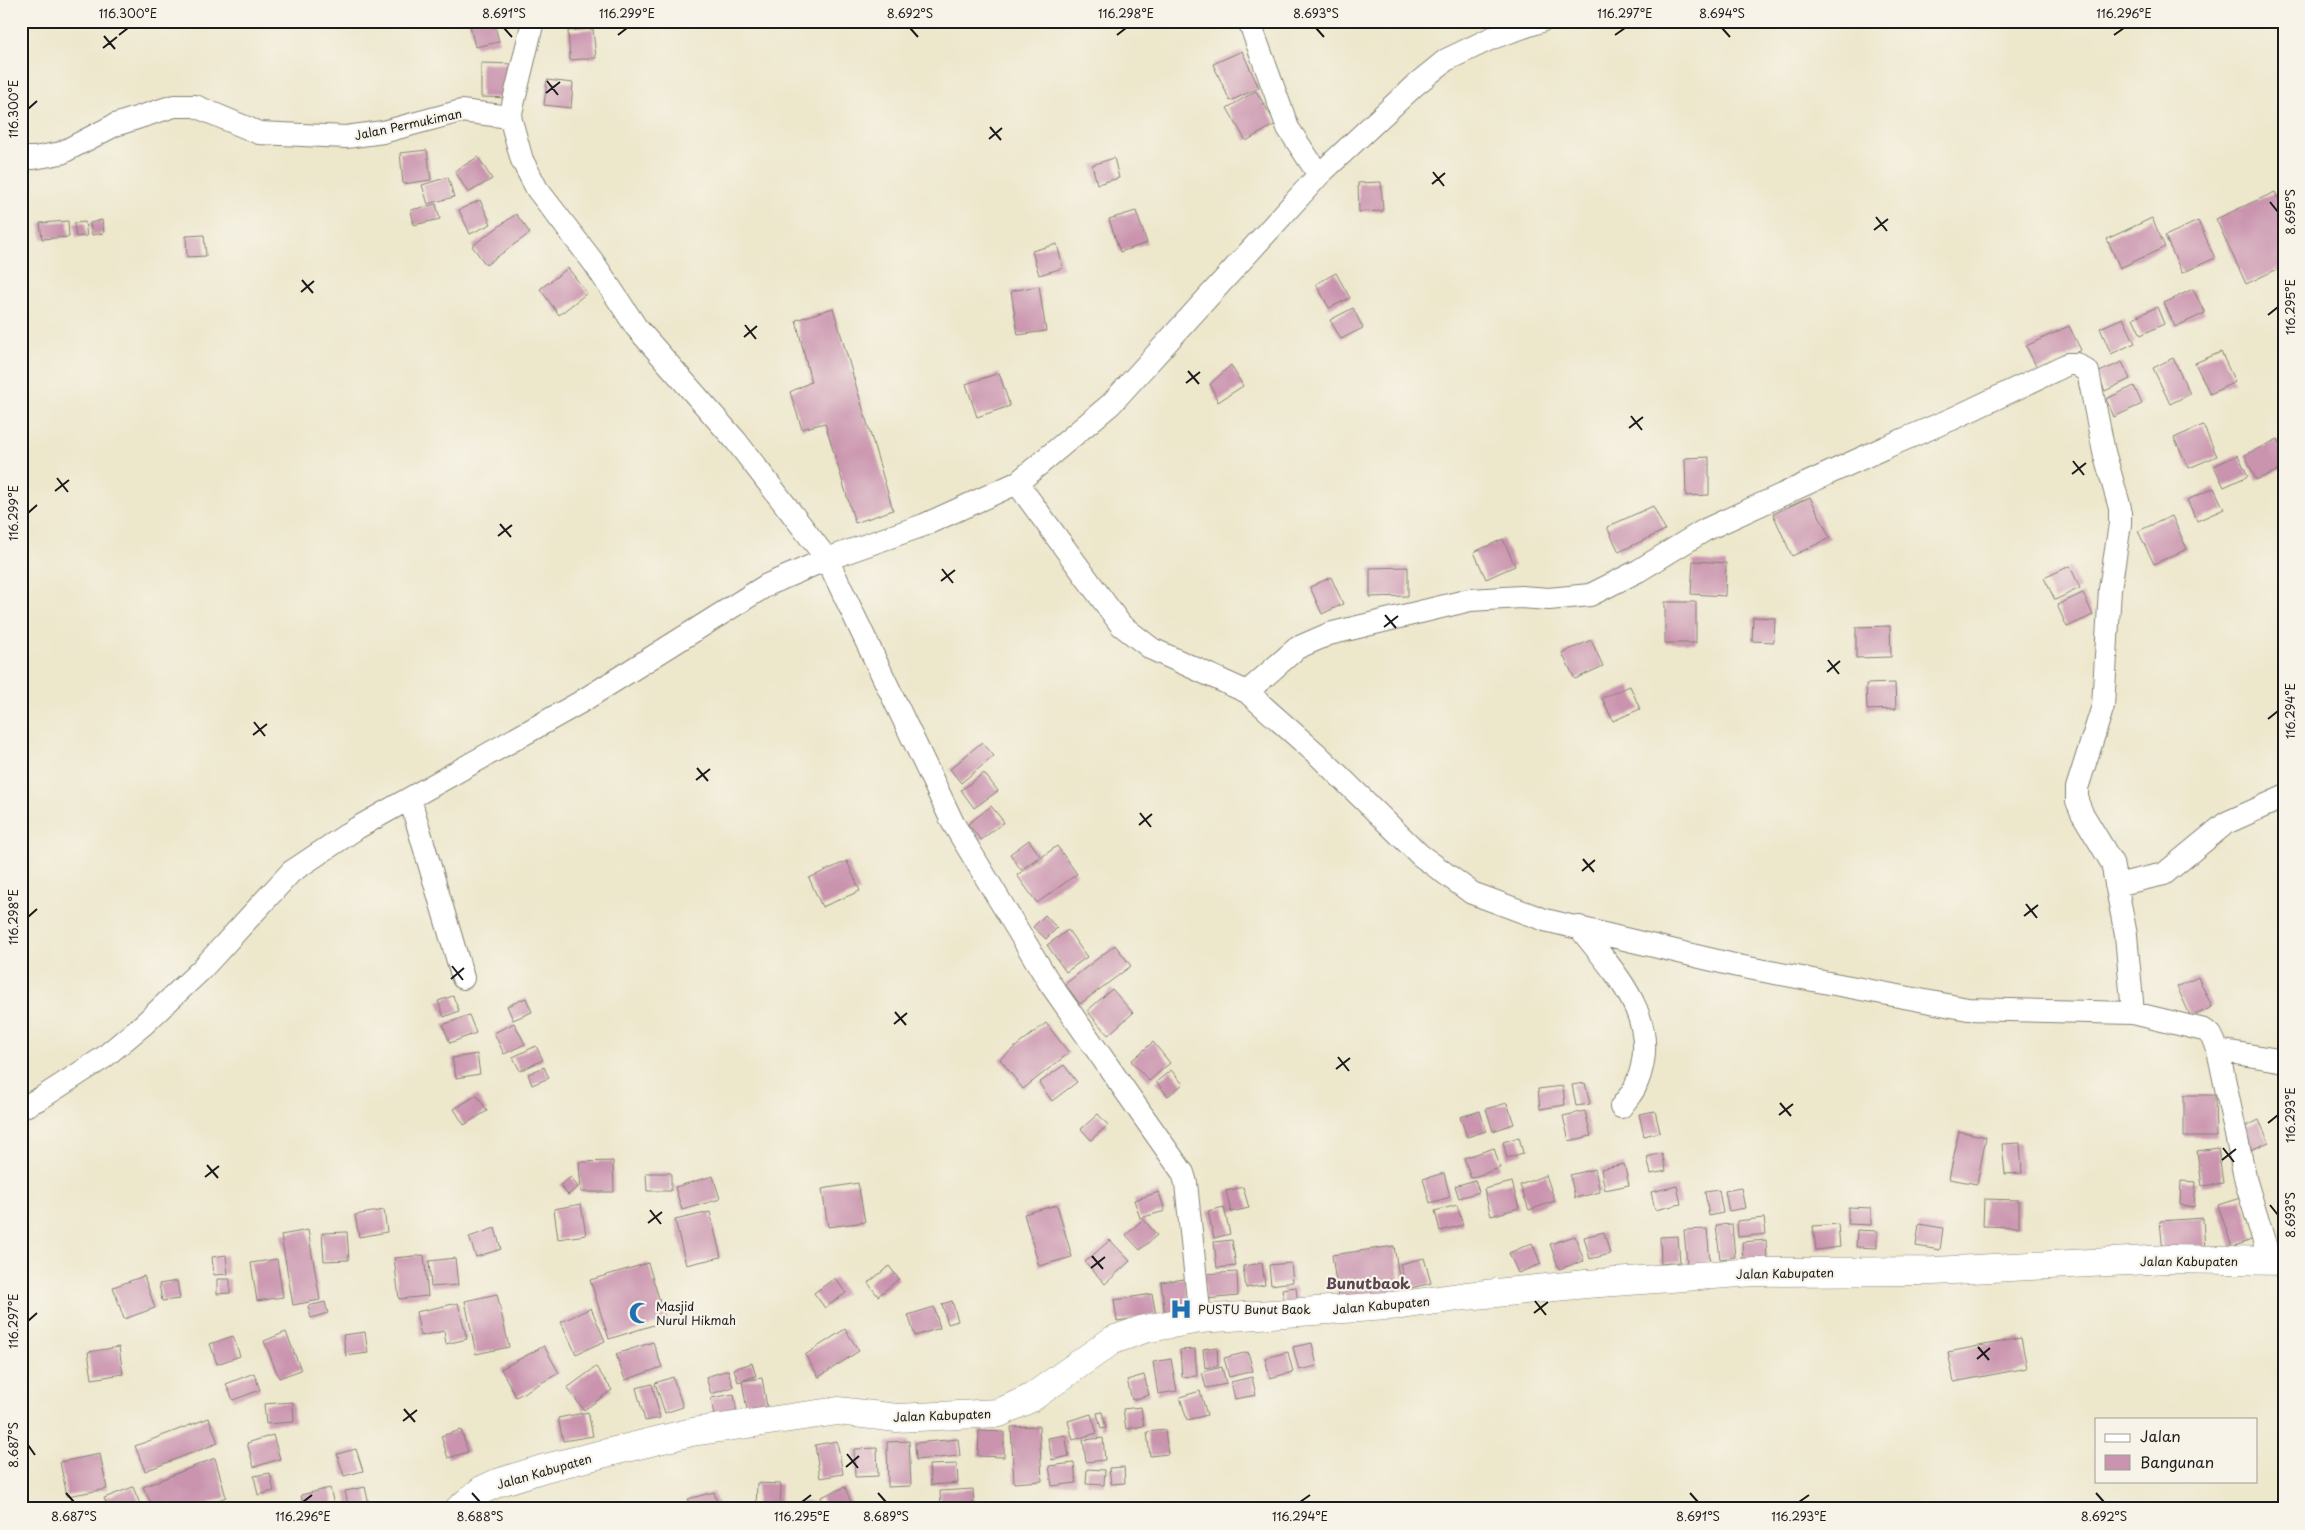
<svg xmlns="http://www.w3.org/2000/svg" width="2305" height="1530" font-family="'Playpen Sans',sans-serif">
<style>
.building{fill:#ca94af}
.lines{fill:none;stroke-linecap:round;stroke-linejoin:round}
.street-casing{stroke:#848274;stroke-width:24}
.secondary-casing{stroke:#848274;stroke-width:29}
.street{stroke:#fff;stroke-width:22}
.secondary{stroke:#fff;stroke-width:28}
.ticks{fill:none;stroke:#1c1c1c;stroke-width:2}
.labels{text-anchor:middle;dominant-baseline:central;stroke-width:4.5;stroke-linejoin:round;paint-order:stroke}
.street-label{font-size:12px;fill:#1c1c1c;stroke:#f7f3e8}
.poi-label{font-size:12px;fill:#1c1c1c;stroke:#f7f3e8;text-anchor:start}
.quarter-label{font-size:15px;font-weight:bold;fill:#59464f;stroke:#f7f3e8}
.neatline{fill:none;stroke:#1c1c1c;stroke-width:2}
.ticks-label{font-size:12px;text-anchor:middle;fill:#1c1c1c}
</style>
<rect width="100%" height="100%" fill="#f7f3e8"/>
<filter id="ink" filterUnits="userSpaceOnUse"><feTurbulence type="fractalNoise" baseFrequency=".02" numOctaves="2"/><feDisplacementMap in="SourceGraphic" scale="10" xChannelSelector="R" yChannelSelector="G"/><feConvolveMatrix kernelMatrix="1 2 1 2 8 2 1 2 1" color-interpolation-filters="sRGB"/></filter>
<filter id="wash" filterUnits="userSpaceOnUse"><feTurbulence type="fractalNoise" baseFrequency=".0096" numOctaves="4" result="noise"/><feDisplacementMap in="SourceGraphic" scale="20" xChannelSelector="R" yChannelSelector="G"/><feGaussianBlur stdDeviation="1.12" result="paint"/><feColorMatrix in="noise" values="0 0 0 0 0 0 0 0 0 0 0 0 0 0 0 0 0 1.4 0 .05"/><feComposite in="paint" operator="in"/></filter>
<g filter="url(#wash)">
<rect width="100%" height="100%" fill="#ede7cc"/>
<g id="blocks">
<path class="building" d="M475,21H494L499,42L475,47L469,22Z
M1205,21H1222L1211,29Z
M593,29L596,58L570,60L568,31Z
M1242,51L1259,88L1230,101L1213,64Z
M481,63L513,64V98L481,97Z
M547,80L573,83L571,108L544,105Z
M1256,91L1276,124L1246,141L1227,108Z
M427,150L431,180L403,184L400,153Z
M478,157L492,179L468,193L455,171Z
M1114,158L1119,178L1097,184L1092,165Z
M448,177L454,197L428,204L422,185Z
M1381,182L1383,211L1359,212L1358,183Z
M2275,192L2284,211V266L2246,284L2216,219Z
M480,200L491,224L470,234L459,210Z
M436,204L440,219L414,225L411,210Z
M1136,211L1147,243L1120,252L1109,219Z
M516,214L530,233L486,265L472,246Z
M2152,218L2165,247L2120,268L2107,239Z
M102,220L104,233L92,235L90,223Z
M68,221L69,237L42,239L40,223Z
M2198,221L2215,258L2182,273L2165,236Z
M85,222L87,236L76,237L74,223Z
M204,235L206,256L187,257L186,236Z
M1057,244L1063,268L1039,275L1032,251Z
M568,268L587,293L559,315L540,289Z
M1336,273L1350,298L1329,308L1316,284Z
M1039,286L1046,331L1018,335L1011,291Z
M2193,289L2205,313L2175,327L2164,303Z
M2157,307L2164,324L2141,335L2133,318Z
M833,308L893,510L855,523L825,423L802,429L790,392L811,382L796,320Z
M1353,308L1363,328L1341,339L1330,320Z
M2123,318L2135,343L2111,354L2100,328Z
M2069,326L2081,350L2038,370L2026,346Z
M2221,352L2235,382L2210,394L2195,363Z
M2173,358L2190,394L2170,404L2153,368Z
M2122,362L2130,379L2105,391L2097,373Z
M1231,365L1243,386L1218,402L1210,384Z
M999,373L1010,406L977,417L966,384Z
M2134,386L2142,404L2114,417L2106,399Z
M2203,425L2217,456L2189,468L2174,438Z
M2278,439L2284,453V468L2256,480L2245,455Z
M2238,455L2248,476L2224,487L2214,466Z
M1709,457V495L1686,496L1685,458Z
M2214,488L2224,509L2197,521L2187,500Z
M1810,497L1830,538L1792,556L1773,514Z
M1653,506L1665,530L1619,552L1607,527Z
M2172,516L2187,549L2154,564L2138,531Z
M1503,539L1515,566L1486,579L1474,552Z
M1693,561L1726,563L1725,596L1691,594Z
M2070,566L2080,588L2055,600L2044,578Z
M1408,567V596L1370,597V568Z
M1331,577L1343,604L1322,614L1310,587Z
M2083,593L2093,615L2067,627L2057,605Z
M1665,602H1696V643H1665Z
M1753,617L1775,618L1774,642L1752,641Z
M1890,626L1891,657L1856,658V627Z
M1591,640L1603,666L1575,679L1562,653Z
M1895,683L1896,709L1867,710L1866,684Z
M1630,686L1640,709L1613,721L1602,698Z
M982,742L994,756L961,783L950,769Z
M984,773L998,791L974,808L961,790Z
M991,806L1004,822L981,840L968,824Z
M1029,840L1040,856L1021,870L1010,854Z
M1057,846L1077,874L1037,903L1017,875Z
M847,861L860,891L822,907L809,878Z
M1045,915L1057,928L1046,939L1033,927Z
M1068,930L1087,957L1066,972L1047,945Z
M1115,945L1131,966L1080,1004L1065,984Z
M2198,977L2212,1007L2191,1017L2177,987Z
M1112,989L1133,1013L1108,1035L1087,1011Z
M453,996L459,1011L444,1017L438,1001Z
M526,998L532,1012L513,1020L507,1006Z
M469,1015L476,1033L450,1043L443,1025Z
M514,1023L525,1044L504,1054L494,1033Z
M1046,1023L1069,1053L1023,1089L1000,1059Z
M1153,1042L1170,1063L1149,1081L1131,1061Z
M536,1046L543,1060L520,1071L513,1057Z
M477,1054L480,1074L456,1078L452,1058Z
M1064,1065L1077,1082L1052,1101L1039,1083Z
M544,1067L549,1078L532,1085L528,1074Z
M1171,1070L1183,1084L1168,1096L1156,1082Z
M1585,1083L1590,1104L1576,1106L1572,1085Z
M1563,1086L1565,1105L1540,1109L1538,1089Z
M477,1095L487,1111L464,1125L454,1109Z
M2184,1095H2215L2216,1137H2184Z
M1507,1103L1514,1124L1493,1131L1486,1109Z
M1480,1111L1486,1131L1467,1137L1460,1117Z
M1585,1111L1591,1136L1569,1141L1563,1116Z
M1655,1111L1660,1132L1644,1136L1639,1114Z
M1098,1114L1108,1125L1091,1140L1081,1129Z
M2259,1120L2269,1142L2251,1150L2241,1129Z
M1959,1131L1986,1137L1977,1184L1949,1179Z
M1519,1137L1523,1153L1507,1158L1503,1142Z
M2020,1143L2022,1173L2005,1174L2002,1144Z
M1494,1148L1500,1168L1471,1178L1464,1158Z
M2218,1148L2223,1183L2202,1186L2197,1151Z
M1662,1153L1666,1171L1651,1174L1647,1157Z
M613,1161L614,1192H581L579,1162Z
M1624,1164L1629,1185L1605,1190L1601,1169Z
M1595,1169L1600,1192L1575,1198L1570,1175Z
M646,1173H671V1191H647Z
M1444,1173L1450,1197L1430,1203L1423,1179Z
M1546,1175L1555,1201L1529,1210L1520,1185Z
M713,1176L720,1199L682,1210L675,1187Z
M571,1177L578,1187L568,1195L560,1185Z
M1475,1180L1479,1192L1459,1198L1455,1186Z
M2181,1181L2196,1182L2194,1207L2180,1205Z
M1512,1182L1519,1208L1491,1216L1484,1189Z
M858,1183L865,1222L828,1227L822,1189Z
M1677,1186L1681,1204L1655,1210L1651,1192Z
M1243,1187L1249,1208L1231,1212L1226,1191Z
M1741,1188L1745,1208L1729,1211L1725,1191Z
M1719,1190L1723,1213L1709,1216L1705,1192Z
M1159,1192L1165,1211L1140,1218L1134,1200Z
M2240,1198L2254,1239L2232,1247L2218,1205Z
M1984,1199L2019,1200V1227L1983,1226Z
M581,1204L586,1235L558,1239L554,1209Z
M1057,1205L1072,1257L1039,1266L1024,1214Z
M1457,1205L1463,1225L1440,1231L1435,1211Z
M1224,1207L1230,1234L1214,1238L1208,1211Z
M1848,1207L1871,1208V1225L1848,1224Z
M384,1210L387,1232L359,1237L355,1215Z
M710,1212L721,1257L686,1265L675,1220Z
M1764,1218L1766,1234L1738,1237L1737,1221Z
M2203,1218L2205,1250L2163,1253L2160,1221Z
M1143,1219L1157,1235L1140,1250L1126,1235Z
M1732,1224L1735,1257L1720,1259L1716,1225Z
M1838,1224L1840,1247L1816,1250L1813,1226Z
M1919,1224L1943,1228L1940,1250L1916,1246Z
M495,1228L501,1249L476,1257L469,1237Z
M1707,1229L1710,1262L1687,1264L1684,1230Z
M308,1230L320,1300L293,1305L281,1235Z
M1857,1230L1877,1231V1248L1856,1247Z
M347,1232L349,1260L324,1261L322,1233Z
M1604,1232L1610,1254L1590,1259L1584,1237Z
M1575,1236L1584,1261L1559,1269L1550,1244Z
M1678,1236L1680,1262L1661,1264L1660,1237Z
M1110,1240L1130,1261L1105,1284L1085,1262Z
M1232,1240L1236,1266L1217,1268L1214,1242Z
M1766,1240L1767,1260L1743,1261L1742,1242Z
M1532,1243L1541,1264L1518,1273L1509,1253Z
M1394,1246L1402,1294L1339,1304L1332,1255Z
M226,1255L228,1274L214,1275L212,1257Z
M424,1255L428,1296L399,1299L394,1258Z
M455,1258L458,1285L431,1287L429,1261Z
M1424,1258L1431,1283L1407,1289L1400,1264Z
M277,1259L283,1297L257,1301L251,1263Z
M648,1263L666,1321L609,1339L590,1280Z
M1262,1263L1265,1285L1246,1288L1243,1266Z
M1291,1263L1293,1282L1271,1285L1269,1265Z
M889,1266L899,1279L878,1296L868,1283Z
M1237,1272L1238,1296L1206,1299L1204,1274Z
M144,1276L155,1308L124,1319L113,1287Z
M835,1278L846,1293L825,1308L814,1293Z
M217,1279H230V1293L217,1294Z
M1185,1279L1190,1312L1165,1316L1161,1282Z
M177,1281L180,1299L162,1301L159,1284Z
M1296,1287L1298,1306L1285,1308L1282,1289Z
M497,1294L509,1347L476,1354L465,1301Z
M1152,1294L1156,1315L1117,1321L1114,1300Z
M952,1301L958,1321L948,1324L942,1304Z
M325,1302L328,1313L311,1318L308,1306Z
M458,1303L467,1339L446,1344L444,1331L421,1336L416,1312Z
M934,1307L940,1328L915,1336L908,1315Z
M591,1308L605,1341L576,1354L561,1322Z
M845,1329L859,1351L819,1377L805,1355Z
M286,1332L301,1370L279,1378L264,1341Z
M365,1332L368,1353L346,1356L343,1335Z
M233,1336L240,1356L217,1364L210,1344Z
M2021,1338L2027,1368L1954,1382L1948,1352Z
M653,1342L662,1367L625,1380L616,1354Z
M1312,1343L1317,1366L1299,1370L1293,1347Z
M544,1346L559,1373L516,1397L501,1369Z
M119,1347L123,1374L92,1379L88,1352Z
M1217,1347L1218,1366L1205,1368L1203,1349Z
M1195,1349L1197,1376L1182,1377L1180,1350Z
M1248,1352L1253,1371L1229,1377L1224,1358Z
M1288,1352L1293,1372L1270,1378L1265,1358Z
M1171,1359L1177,1391L1158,1394L1153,1362Z
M752,1363L756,1376L738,1382L734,1369Z
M596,1367L612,1390L584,1410L567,1388Z
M1222,1367L1226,1384L1206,1388L1202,1372Z
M728,1370L733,1387L711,1394L706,1377Z
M254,1373L260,1390L233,1400L226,1384Z
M1144,1375L1149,1395L1132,1400L1127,1380Z
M673,1377L683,1407L665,1413L655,1383Z
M1252,1377L1256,1395L1235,1399L1231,1382Z
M762,1378L767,1407L747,1410L742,1381Z
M652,1384L660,1418L645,1421L636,1388Z
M1200,1391L1207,1415L1187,1420L1180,1397Z
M734,1394L737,1413L714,1416L711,1398Z
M293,1402L294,1422L266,1424L264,1404Z
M1141,1407L1144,1426L1126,1429L1123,1409Z
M588,1412L593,1436L563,1441L558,1418Z
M1102,1412L1106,1428L1101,1429L1097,1413Z
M1091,1414L1097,1433L1073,1440L1068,1421Z
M209,1418L218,1443L145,1471L135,1446Z
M1039,1426L1042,1481L1014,1483L1011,1427Z
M461,1430L468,1452L448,1458L441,1436Z
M1165,1430L1168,1454L1150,1456L1147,1432Z
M979,1431L1004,1432V1457L978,1456Z
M273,1435L280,1459L254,1467L247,1443Z
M1065,1435L1069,1456L1052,1460L1048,1438Z
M1103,1438L1105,1460L1086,1462L1083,1440Z
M958,1439L960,1456L916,1460L915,1443Z
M837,1441L843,1474L820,1478L815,1445Z
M909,1441L911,1486L888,1487L887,1442Z
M877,1448L878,1476L855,1477L854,1449Z
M356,1449L363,1471L344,1476L337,1454Z
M100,1454L107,1489L67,1496L60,1462Z
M215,1458L226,1497L194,1509H154L143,1487Z
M1074,1463L1076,1483L1052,1486L1049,1466Z
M957,1464L958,1483L931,1485L929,1465Z
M1124,1467L1125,1483L1111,1484L1109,1468Z
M1087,1469L1105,1470L1104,1485L1086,1484Z
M270,1473L274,1491L258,1495L254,1476Z
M757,1483L781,1484L780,1509H756Z
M133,1487L142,1509H109L104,1498Z
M365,1487L370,1509H349L345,1491Z
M845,1487L852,1505L843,1509H826L821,1497Z
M330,1488L335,1509H304L301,1495Z
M973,1489L974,1509H941L940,1491Z
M714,1492L719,1509H690L688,1499Z
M802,1501L822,1504L821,1509H801Z"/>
</g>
</g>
<g filter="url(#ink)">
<use href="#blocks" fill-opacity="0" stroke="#848274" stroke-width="1"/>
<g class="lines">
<g class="street-casing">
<path id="street" d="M533,21L510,117L522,160L537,189L594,263L636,327L736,441L827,559L953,823L1049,982L1183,1173L1186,1183L1200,1319
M1249,21L1288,128L1319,175
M21,158H34L61,153L115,125L174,106H195L259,133L346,137L383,132L461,111L510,117
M1017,483L1121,625L1152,649L1247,692L1318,755L1420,855L1472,893L1545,920L1738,966L1968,1009L2133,1013L2204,1030L2211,1035L2218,1050L2246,1182L2270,1261
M1247,692L1297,648L1329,634L1470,600L1521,597L1549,599L1590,595L1638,571L1705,530L1886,447L1952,419L2068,364H2076L2088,372L2104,452L2120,508V524L2110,589L2103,706L2077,788V801L2082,813L2112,863L2126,935L2133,1013
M410,799L463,978
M2116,885L2164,874L2226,823L2284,797
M1579,927C1615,974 1664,1020 1636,1085C1633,1093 1626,1100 1621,1107
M2218,1050L2284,1061
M21,1108L41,1098L103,1058L144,1024L201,970L291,872L357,828L579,703L767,585L827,559L924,525L1017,483L1111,404L1319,175L1414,86L1446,60L1492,38L1541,21"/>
</g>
<g class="secondary-casing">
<path id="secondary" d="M459,1509L482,1490L497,1483L545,1468L692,1432L838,1411L897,1418L999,1413L1031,1398L1113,1340L1144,1329L1200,1319L1402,1305L1466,1296L1586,1284L1755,1272L1934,1271L2169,1259L2284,1261"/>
</g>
<use href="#street" class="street"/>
<use href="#secondary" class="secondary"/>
</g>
</g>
<path class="ticks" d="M504,28L512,37M910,28L918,37M1316,28L1324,37M1722,28L1730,37M119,35L128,28M618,35L627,28M1117,35L1126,28M1615,35L1625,28M2114,35L2124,28M104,36L115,49M103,48L117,37M547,81L558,95M546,93L560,82M28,109L37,101M990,127L1001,140M989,139L1002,128M1433,172L1444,186M1432,184L1445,173M2270,202L2278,212M1876,217L1887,231M1874,230L1888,219M302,280L313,293M301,292L314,281M2268,315L2278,307M745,325L756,339M744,337L757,326M1188,371L1199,384M1186,383L1200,372M1631,416L1642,430M1629,428L1643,417M2073,461L2084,475M2072,474L2086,463M57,478L68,492M55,491L69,480M28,513L37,505M500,524L511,537M498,536L512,525M942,569L953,583M941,581L955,570M1385,615L1396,628M1384,627L1398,616M1828,660L1839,674M1827,672L1840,661M2268,719L2278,711M254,722L265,736M253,735L267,724M697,768L708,781M696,780L710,769M1140,813L1151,827M1139,825L1152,814M1583,859L1594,872M1582,871L1595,860M2026,904L2037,918M2024,916L2038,905M28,917L37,909M452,966L463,980M451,979L464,968M895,1012L906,1025M894,1024L907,1013M1338,1057L1349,1071M1336,1069L1350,1058M1780,1103L1791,1116M1779,1115L1793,1104M2268,1123L2278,1115M2223,1148L2234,1162M2222,1160L2236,1149M207,1165L218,1178M205,1177L219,1166M2270,1205L2278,1215M650,1210L661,1224M648,1223L662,1212M1092,1256L1103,1269M1091,1268L1105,1257M1535,1301L1546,1315M1534,1313L1548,1302M28,1321L37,1313M1978,1347L1989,1360M1977,1359L1990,1348M404,1409L415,1422M403,1421L417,1410M28,1445L35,1455M847,1454L858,1468M846,1467L859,1456M66,1493L74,1502M472,1493L480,1502M878,1493L886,1502M1690,1493L1698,1502M2096,1493L2104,1502M303,1502L312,1495M802,1502L811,1495M1300,1502L1310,1495M1799,1502L1809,1495"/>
<defs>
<g id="hospital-bare" transform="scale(1.725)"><path d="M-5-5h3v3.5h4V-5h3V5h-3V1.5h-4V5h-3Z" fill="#1f6fb2" stroke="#f7f3e8" stroke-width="2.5" paint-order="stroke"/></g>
<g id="mosque-bare" transform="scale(1.725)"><path d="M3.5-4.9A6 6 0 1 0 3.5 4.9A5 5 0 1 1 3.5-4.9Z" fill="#1f6fb2" stroke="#f7f3e8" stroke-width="2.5" paint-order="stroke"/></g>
</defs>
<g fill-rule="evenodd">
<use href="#hospital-bare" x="1181" y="1309"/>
<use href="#mosque-bare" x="640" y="1313"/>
</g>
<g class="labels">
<g class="street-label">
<text transform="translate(408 124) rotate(-12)">Jalan Permukiman</text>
<text x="2189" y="1261">Jalan Kabupaten</text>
<text transform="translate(1785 1273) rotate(-1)">Jalan Kabupaten</text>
<text transform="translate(1381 1305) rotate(-5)">Jalan Kabupaten</text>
<text transform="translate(942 1415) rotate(-2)">Jalan Kabupaten</text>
<text transform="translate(544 1471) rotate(-16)">Jalan Kabupaten</text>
</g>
<g class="poi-label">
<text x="656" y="1306">Masjid<tspan x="656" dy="14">Nurul Hikmah</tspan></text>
<text x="1198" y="1309">PUSTU Bunut Baok</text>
</g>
<g class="quarter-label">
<text x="1368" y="1282">Bunutbaok</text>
</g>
</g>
<rect width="2305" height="1530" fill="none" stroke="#f7f3e8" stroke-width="55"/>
<rect x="2095" y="1418" width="162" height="65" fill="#f7f3e8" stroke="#9f9d96"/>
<rect x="2105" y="1434" width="25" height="8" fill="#ffffff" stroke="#9f9d96"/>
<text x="2140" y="1442" font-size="15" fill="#1c1c1c">Jalan</text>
<rect x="2105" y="1455" width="25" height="15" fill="#ca94af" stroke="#9f9d96"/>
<text x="2140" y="1468" font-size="15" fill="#1c1c1c">Bangunan</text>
<rect x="28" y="28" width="2250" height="1474" class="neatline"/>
<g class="ticks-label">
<text x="128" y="18">116.300°E</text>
<text x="504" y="18">8.691°S</text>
<text x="627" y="18">116.299°E</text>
<text x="910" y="18">8.692°S</text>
<text x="1126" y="18">116.298°E</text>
<text x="1316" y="18">8.693°S</text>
<text x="1625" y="18">116.297°E</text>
<text x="1722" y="18">8.694°S</text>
<text x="2124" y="18">116.296°E</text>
<text transform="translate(14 109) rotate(-90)" y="4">116.300°E</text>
<text transform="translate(2291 212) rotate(-90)" y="4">8.695°S</text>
<text transform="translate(2291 307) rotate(-90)" y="4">116.295°E</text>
<text transform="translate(14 513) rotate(-90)" y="4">116.299°E</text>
<text transform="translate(2291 711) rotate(-90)" y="4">116.294°E</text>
<text transform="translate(14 917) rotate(-90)" y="4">116.298°E</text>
<text transform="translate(2291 1115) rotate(-90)" y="4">116.293°E</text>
<text transform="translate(2291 1215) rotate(-90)" y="4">8.693°S</text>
<text transform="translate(14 1321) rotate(-90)" y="4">116.297°E</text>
<text transform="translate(14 1445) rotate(-90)" y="4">8.687°S</text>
<text x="74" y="1521">8.687°S</text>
<text x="303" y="1521">116.296°E</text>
<text x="480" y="1521">8.688°S</text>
<text x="802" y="1521">116.295°E</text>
<text x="886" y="1521">8.689°S</text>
<text x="1300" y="1521">116.294°E</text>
<text x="1698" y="1521">8.691°S</text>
<text x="1799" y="1521">116.293°E</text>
<text x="2104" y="1521">8.692°S</text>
</g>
</svg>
